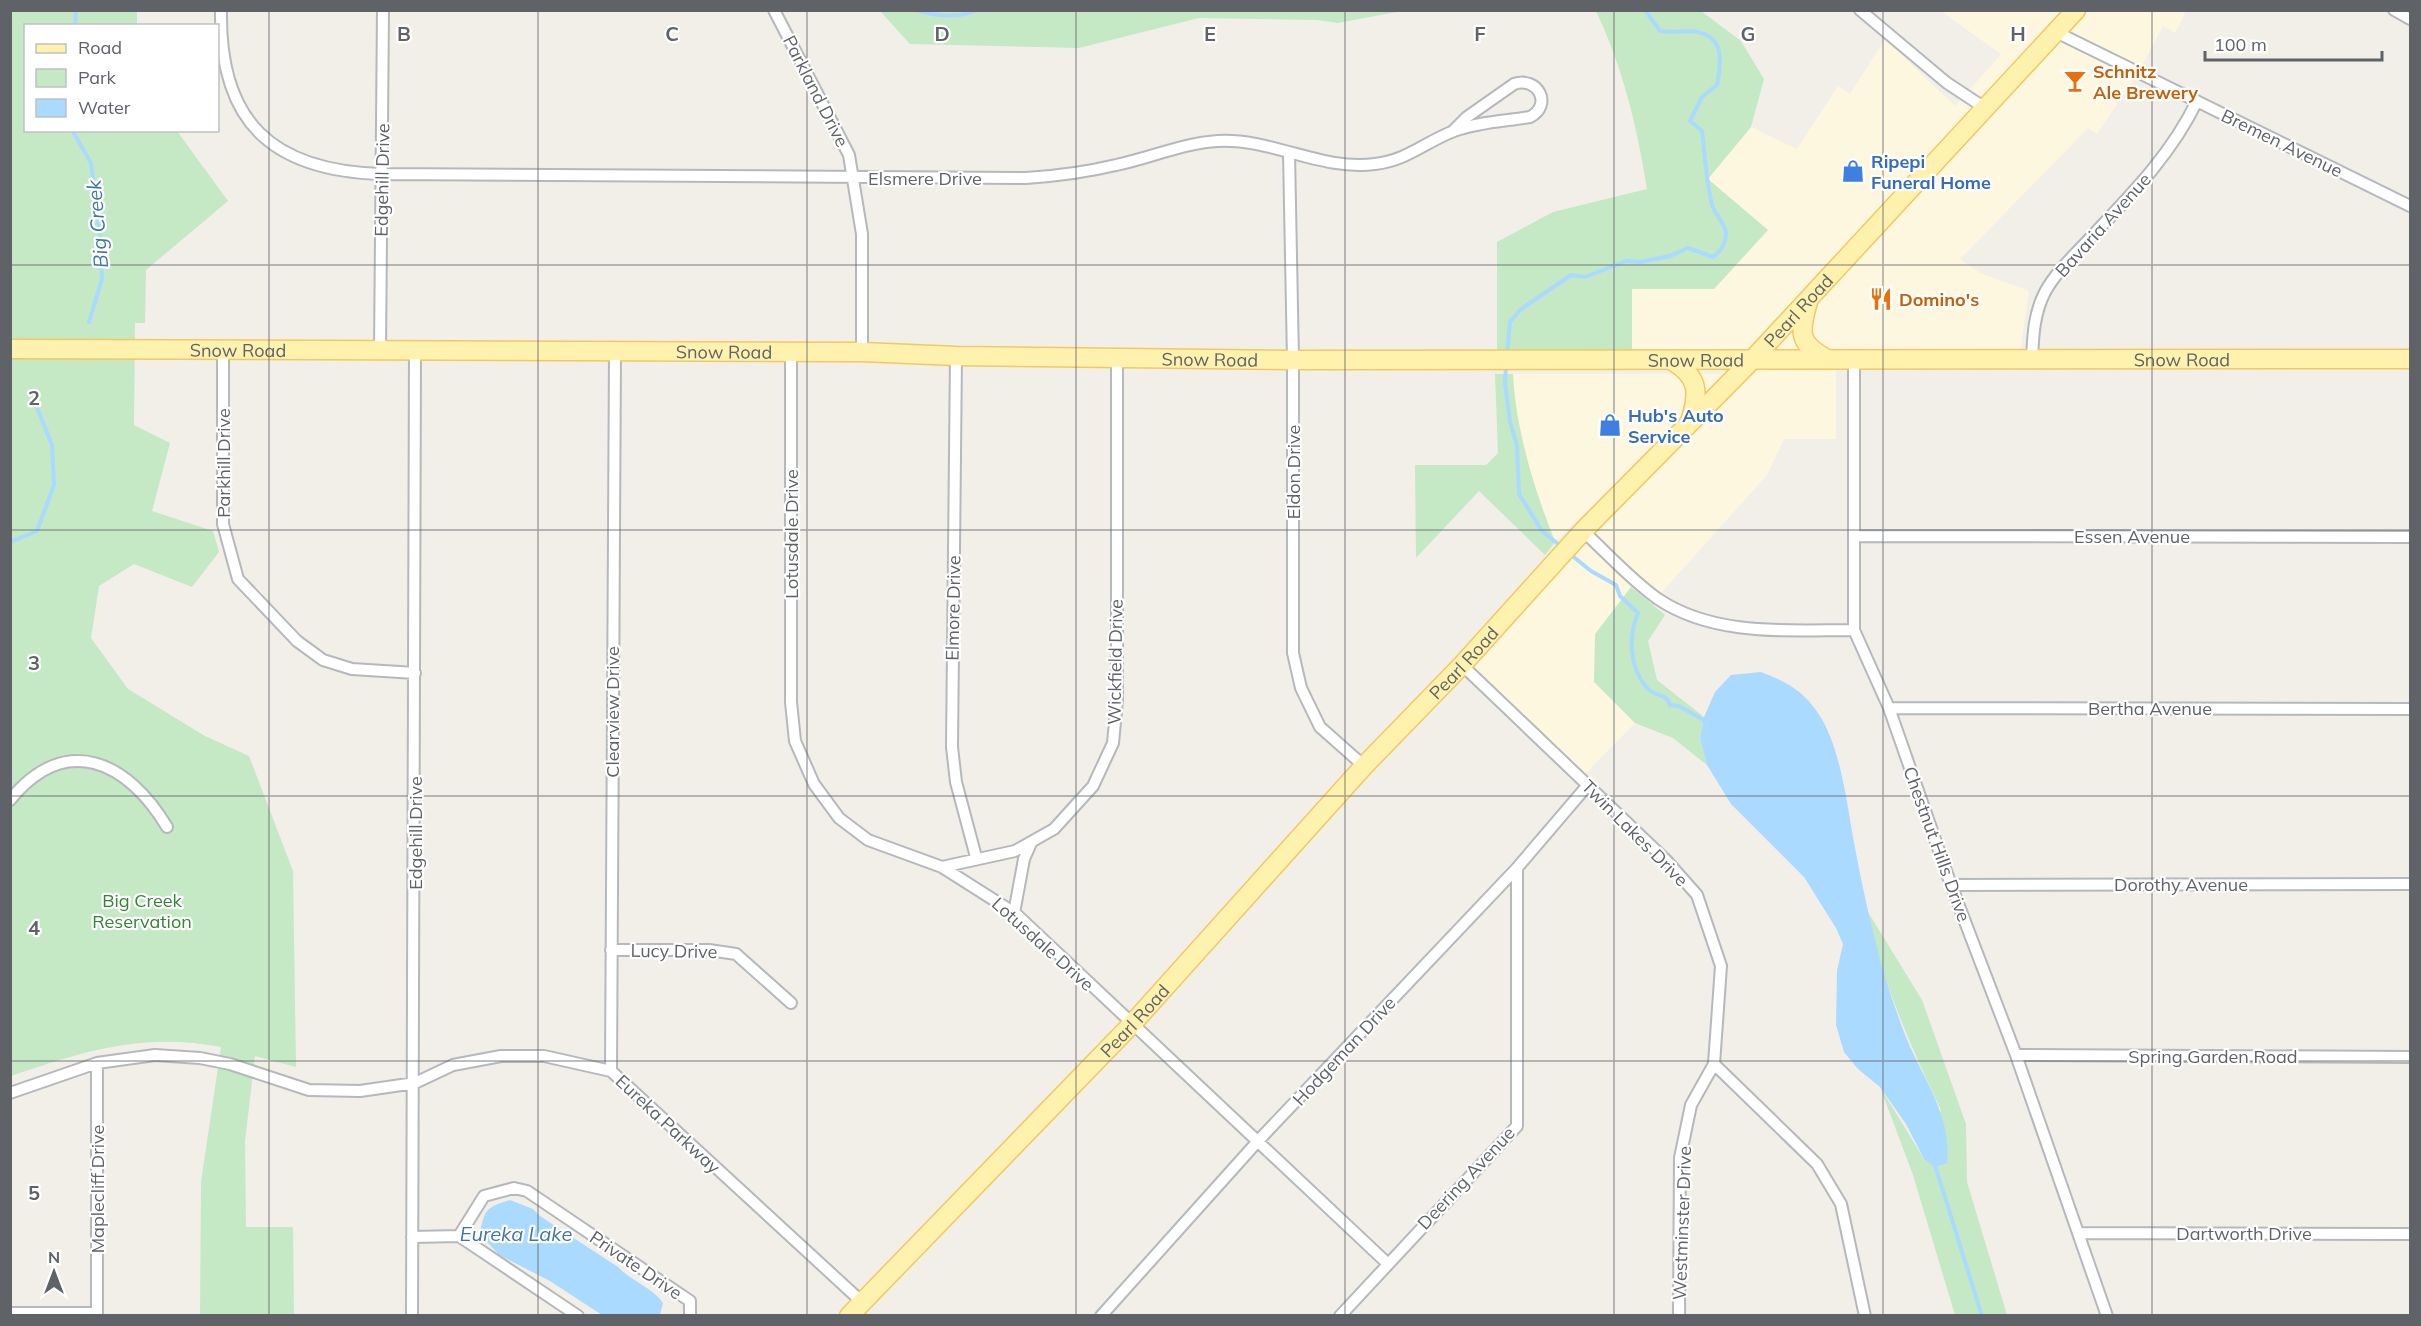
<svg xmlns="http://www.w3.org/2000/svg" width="2421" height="1326" font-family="Mulish,sans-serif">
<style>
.commercial{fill:#fef7e0}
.green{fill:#c5e8c5}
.water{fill:#aadaff}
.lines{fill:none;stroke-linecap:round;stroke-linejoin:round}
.stream{stroke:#aadaff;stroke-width:4}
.minor-casing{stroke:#b5b8bc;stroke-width:14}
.primary-casing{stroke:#f2c960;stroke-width:21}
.minor{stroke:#fff;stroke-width:10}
.primary{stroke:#fff2af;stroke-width:18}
.grid{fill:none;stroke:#5f6368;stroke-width:1.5;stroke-opacity:0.55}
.labels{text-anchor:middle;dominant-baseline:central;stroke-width:4.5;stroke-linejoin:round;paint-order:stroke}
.food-label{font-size:18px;font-weight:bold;fill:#c56008;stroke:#fff;text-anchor:start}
.street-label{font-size:18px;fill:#5f6368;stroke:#fff}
.shop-label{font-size:18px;font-weight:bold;fill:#366cbe;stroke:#fff;text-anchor:start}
.park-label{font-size:18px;fill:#348238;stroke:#fff}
.water-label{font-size:20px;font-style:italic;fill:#4174aa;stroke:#fff}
.grid-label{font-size:20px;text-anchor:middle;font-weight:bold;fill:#5f6368;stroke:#fff;stroke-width:4.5;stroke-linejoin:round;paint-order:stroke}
</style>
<rect width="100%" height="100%" fill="#f1efe8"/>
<path class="commercial" d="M1941,11H2186L2175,33L2163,26L2138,73L2097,134L2088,128L1960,259L1980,273L2029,291L2020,352L1632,353V289H1714L1768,230L1708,179L1751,127L1797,149L1838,86L1850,94L1885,39L1955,106L2001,54Z
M1759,366H1836V439H1784L1767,475L1652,603L1631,588L1594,682L1635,723L1583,776L1469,665Z
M1513,374H1727L1555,542L1534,488L1515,404Z"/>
<path class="green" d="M10,11H137V25L26,26V130L177,131L228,201L146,270L145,323H135L134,425L170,443L152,511L213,531L219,552L192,587L134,564L99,586L91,638L128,689L205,736L249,756L293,871L296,1067L255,1056L245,1141L246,1227H293L294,1315H200L201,1182L221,1047C144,1032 83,1051 11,1076Z
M880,11H1402L1338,23L1317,20L1199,18L1079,48L910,44Z
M1596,11H1701L1741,41L1764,79L1751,127L1708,179L1768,230L1714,289H1632V353H1497V242L1553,212L1647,189C1637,126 1623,68 1596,11Z
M1495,374H1513C1516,432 1534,488 1555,542L1545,555L1479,491L1416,558L1415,465H1486L1498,453Z
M1631,587L1665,615L1648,641L1657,680L1704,717L1700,739L1707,765L1673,738L1635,723L1594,682L1595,634Z
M1868,912L1922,1000L1966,1124L1967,1182L2007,1315H1955L1913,1175L1880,1087L1924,1159L1941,1110C1910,1045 1882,982 1868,912Z"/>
<path class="water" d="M1761,672C1786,682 1802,689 1818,713C1842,749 1847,807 1855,848C1867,911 1881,972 1904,1032C1921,1077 1952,1113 1947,1163L1935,1167L1924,1159L1906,1124L1880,1087L1858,1069L1844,1052L1836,1025L1837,971L1843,944L1836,928L1804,877L1731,804L1707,765L1700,739L1704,717L1715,692L1731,675Z
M510,1200L533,1209L540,1216L618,1267C631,1281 652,1287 663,1303L660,1315H602L550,1281L499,1255L480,1234C484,1209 487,1207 510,1200Z"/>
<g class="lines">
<path class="stream" d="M916,10C936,16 958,19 977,10
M75,26L76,10
M72,130L91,163L101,244L102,279L89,322
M1507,355L1510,322L1520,310L1571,275L1585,277L1626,261L1640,262L1670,256L1688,248L1713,257C1720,252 1726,243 1726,234C1726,224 1715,215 1712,205C1706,181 1705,156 1702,131L1690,121L1702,97L1717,85C1722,59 1725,33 1689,31C1679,31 1671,33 1660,31L1645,10
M1506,366L1505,383L1510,422L1517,446L1519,494L1542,531L1562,547
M10,542L37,531L54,485L52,445L36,405
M1570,554L1591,571L1616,585L1620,596L1638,613C1628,637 1629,667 1647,688C1653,695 1661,694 1667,699L1670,705L1679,706L1707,722
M1934,1162L1982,1316"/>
<g class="minor-casing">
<path id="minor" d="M221,10C219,122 272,171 382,174L1026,178C1056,176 1087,172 1116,165C1150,158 1183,143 1218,141C1272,138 1320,171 1375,164C1408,160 1425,142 1454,131C1478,122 1506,121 1530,117C1553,105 1538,76 1514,84L1467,117L1453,131
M774,10L849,155L862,234V352
M1860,10L1947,83L1985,108
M2394,10L2410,19
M2056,32L2410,206
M1289,153L1293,360V653L1301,688L1320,727L1364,766
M223,350V524L238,579L297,641L323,660L352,669L415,673
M380,350L383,10
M791,352V702L795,741L814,784L839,818L868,840L942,867L1016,914L1387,1263
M956,356L952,747L956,782L976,857
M1854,359V630L1889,708L1951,885L2016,1055L2107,1316
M2032,359C2033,336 2034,313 2045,292C2057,270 2077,253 2093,235C2133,193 2172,153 2197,101
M1583,531C1607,553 1631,580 1658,599C1715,637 1788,630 1854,630
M1854,536L2410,537
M1462,665L1666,860L1697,895L1721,966L1714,1064L1817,1164L1841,1204L1865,1316
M1889,708L2410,709
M10,800C66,731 128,762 167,827
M942,867L1015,851L1054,829L1093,786L1113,743L1117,700V356
M1951,885L2410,884
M1014,913L1024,859L1031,843
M611,950H709L736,954L791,1003
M2016,1055L2410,1057
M97,1063V1316
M611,1071L615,352
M10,1093L97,1063L155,1055L200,1058L230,1064L309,1090L360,1091L415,1083L453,1065L501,1056H544L611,1071L862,1302
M2078,1233L2410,1234
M459,1236L484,1196L514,1188L527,1191L690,1301V1316
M412,1237L459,1236L578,1316
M10,1313H97
M412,1316L415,350
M1101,1316L1258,1141L1517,868L1587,786
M1340,1316L1517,1126V868
M1679,1316L1680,1158L1691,1105L1714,1064"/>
</g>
<g class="primary-casing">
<g id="primary">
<path d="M1808,302C1799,333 1798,343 1827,359"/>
<path id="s1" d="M10,349L862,352L956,356L1293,360L2410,359"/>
<path d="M1671,360C1700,377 1699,393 1690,422"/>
<path id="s2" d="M849,1316L1132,1024L1364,766L1462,665L1583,531L1752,360L2076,10"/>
</g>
</g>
<use href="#minor" class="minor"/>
<use href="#primary" class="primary"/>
</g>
<path class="grid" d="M269,10V1316M538,10V1316M807,10V1316M1076,10V1316M1345,10V1316M1614,10V1316M1883,10V1316M2152,10V1316M10,265H2410M10,530H2410M10,796H2410M10,1061H2410"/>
<defs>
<g id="bar-bare" transform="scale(1.8)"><path d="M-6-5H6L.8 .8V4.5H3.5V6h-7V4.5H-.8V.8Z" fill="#e8710a" stroke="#fff" stroke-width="2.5" paint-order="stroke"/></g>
<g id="shop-bare" transform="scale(1.8)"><path d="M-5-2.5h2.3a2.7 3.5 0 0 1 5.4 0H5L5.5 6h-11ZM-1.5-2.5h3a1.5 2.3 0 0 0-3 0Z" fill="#3f7fe0" stroke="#fff" stroke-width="2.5" paint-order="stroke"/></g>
<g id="restaurant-bare" transform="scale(1.8)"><path d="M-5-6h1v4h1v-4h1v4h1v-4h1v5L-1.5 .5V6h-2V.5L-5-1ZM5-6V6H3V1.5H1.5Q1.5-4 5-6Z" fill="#e8710a" stroke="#fff" stroke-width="2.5" paint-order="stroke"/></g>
</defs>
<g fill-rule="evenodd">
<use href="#bar-bare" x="2075" y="81"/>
<use href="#shop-bare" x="1853" y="171"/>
<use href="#restaurant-bare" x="1881" y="299"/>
<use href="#shop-bare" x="1610" y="425"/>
</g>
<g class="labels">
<g class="food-label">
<text x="2093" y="71">Schnitz<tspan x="2093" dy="21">Ale Brewery</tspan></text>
<text x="1899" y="299">Domino's</text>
</g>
<g class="street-label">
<text transform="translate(816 91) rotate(63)">Parkland Drive</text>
<text transform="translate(2282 143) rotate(26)">Bremen Avenue</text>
<text x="925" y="178">Elsmere Drive</text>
<text transform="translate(382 180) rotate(-89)">Edgehill Drive</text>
<text transform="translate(2103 225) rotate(-48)">Bavaria Avenue</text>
<text stroke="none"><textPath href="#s2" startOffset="1383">Pearl Road</textPath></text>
<text stroke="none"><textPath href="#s1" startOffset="228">Snow Road</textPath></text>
<text stroke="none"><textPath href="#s1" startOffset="714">Snow Road</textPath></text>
<text stroke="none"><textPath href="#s1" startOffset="1200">Snow Road</textPath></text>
<text stroke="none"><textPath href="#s1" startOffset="2172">Snow Road</textPath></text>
<text stroke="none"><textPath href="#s1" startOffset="1686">Snow Road</textPath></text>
<text transform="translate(223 463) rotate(-90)">Parkhill Drive</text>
<text transform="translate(1293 472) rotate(-90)">Eldon Drive</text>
<text transform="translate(791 534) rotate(-90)">Lotusdale Drive</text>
<text x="2132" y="536">Essen Avenue</text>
<text transform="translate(953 608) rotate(-89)">Elmore Drive</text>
<text transform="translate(1115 662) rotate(-89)">Wickfield Drive</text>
<text stroke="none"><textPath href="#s2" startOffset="897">Pearl Road</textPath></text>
<text x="2150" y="708">Bertha Avenue</text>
<text transform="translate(612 712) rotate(-90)">Clearview Drive</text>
<text transform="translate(415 833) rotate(-90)">Edgehill Drive</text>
<text transform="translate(1635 833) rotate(45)">Twin Lakes Drive</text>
<text transform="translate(1937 844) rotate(70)">Chestnut Hills Drive</text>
<text x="2181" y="884">Dorothy Avenue</text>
<text transform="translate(1043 944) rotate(42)">Lotusdale Drive</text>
<text transform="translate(674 951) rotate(1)">Lucy Drive</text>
<text stroke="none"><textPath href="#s2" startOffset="411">Pearl Road</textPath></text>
<text transform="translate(1344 1051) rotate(-47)">Hodgeman Drive</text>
<text x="2213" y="1056">Spring Garden Road</text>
<text transform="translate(668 1124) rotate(43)">Eureka Parkway</text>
<text transform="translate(1466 1178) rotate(-47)">Deering Avenue</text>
<text transform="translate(97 1189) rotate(-90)">Maplecliff Drive</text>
<text transform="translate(1682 1223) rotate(-88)">Westminster Drive</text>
<text x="2244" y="1233">Dartworth Drive</text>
<text transform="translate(636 1265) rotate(34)">Private Drive</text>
</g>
<g class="shop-label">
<text x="1871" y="161">Ripepi<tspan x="1871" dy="21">Funeral Home</tspan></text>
<text x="1628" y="415">Hub's Auto<tspan x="1628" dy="21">Service</tspan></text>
</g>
<g class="park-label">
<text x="142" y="900">Big Creek<tspan x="142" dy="21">Reservation</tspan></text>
</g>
<g class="water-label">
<text transform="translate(97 224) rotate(-95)">Big Creek</text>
<text x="516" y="1233">Eureka Lake</text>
</g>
</g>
<g class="grid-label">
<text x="404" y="41">B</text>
<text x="672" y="41">C</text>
<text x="942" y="41">D</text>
<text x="1210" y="41">E</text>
<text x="1480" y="41">F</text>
<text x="1748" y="41">G</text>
<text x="2018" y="41">H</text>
<text x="34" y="405">2</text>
<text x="34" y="670">3</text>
<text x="34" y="935">4</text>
<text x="34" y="1200">5</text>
</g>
<rect width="2421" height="1326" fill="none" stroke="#5f6368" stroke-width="24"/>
<rect x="24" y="24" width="195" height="108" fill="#ffffff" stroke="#bfc1c3" stroke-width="1.5"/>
<rect x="36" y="44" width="30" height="9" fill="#fff2af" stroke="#bfc1c3" stroke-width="1.5"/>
<text x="78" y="54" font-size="18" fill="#5f6368">Road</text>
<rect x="36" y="69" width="30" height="18" fill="#c5e8c5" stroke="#bfc1c3" stroke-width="1.5"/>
<text x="78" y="84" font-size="18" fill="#5f6368">Park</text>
<rect x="36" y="99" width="30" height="18" fill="#aadaff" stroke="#bfc1c3" stroke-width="1.5"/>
<text x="78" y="114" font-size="18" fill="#5f6368">Water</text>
<g transform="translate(54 1272)" stroke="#ffffff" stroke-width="4.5" paint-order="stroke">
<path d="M0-4.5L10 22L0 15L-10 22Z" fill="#5f6368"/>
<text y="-9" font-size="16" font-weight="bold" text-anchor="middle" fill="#5f6368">N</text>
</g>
<path d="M2205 51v9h177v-9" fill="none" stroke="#5f6368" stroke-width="3"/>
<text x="2214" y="51" font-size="18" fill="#5f6368" stroke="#ffffff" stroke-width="4.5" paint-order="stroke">100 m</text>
</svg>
